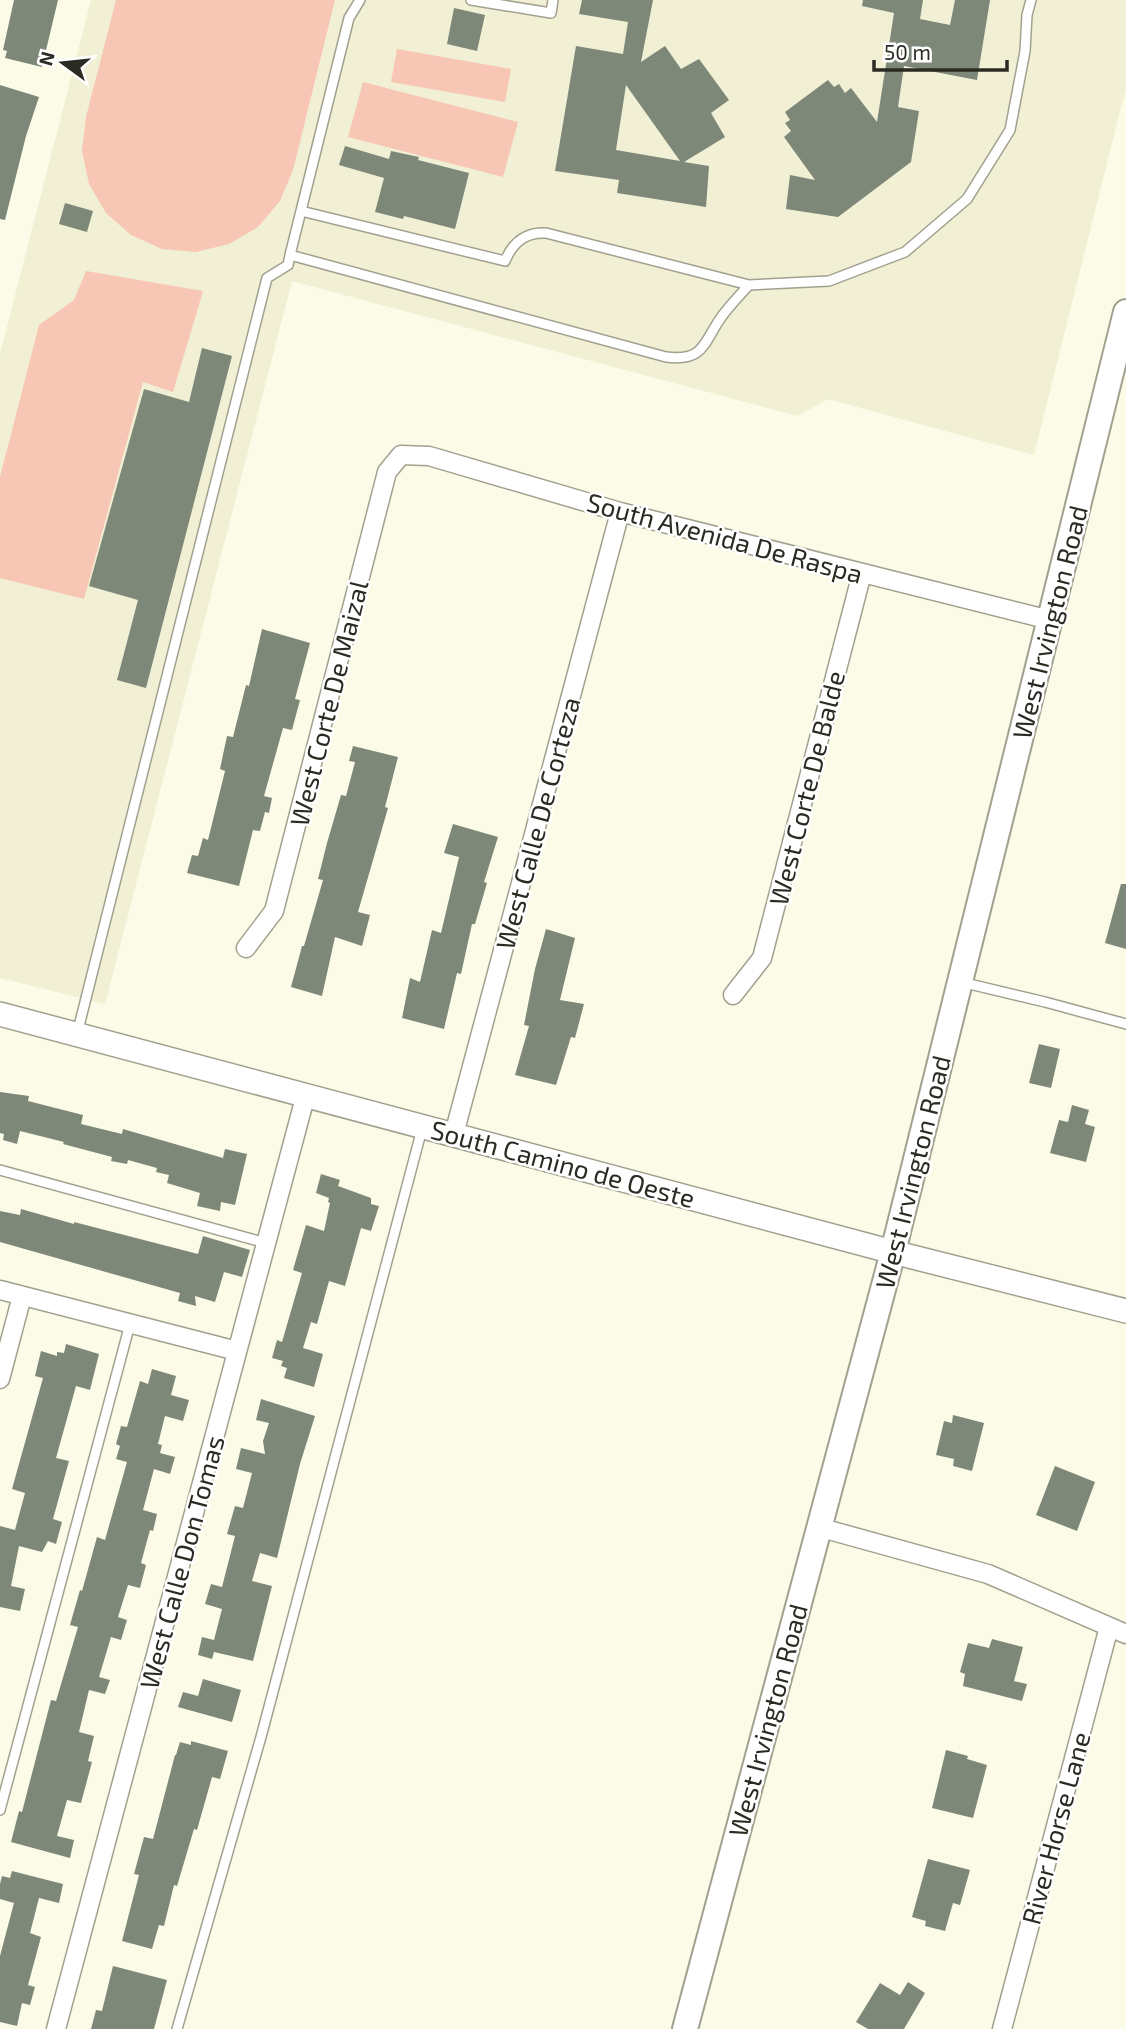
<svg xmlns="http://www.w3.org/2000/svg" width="1126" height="2029" font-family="'Exo 2',sans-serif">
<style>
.built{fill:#f1efd4}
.green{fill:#f8c6b5}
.building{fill:#7d8879;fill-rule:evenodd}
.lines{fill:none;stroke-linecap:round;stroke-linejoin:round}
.service-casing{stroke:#a2a08f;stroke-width:12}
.minor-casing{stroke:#a2a08f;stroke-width:21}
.tertiary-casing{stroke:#a2a08f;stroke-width:26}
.secondary-casing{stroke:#a2a08f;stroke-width:28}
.service{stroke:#fff;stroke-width:9}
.minor{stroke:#fff;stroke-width:18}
.tertiary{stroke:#fff;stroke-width:23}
.secondary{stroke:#fff;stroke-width:24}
.labels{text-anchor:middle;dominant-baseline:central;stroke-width:5;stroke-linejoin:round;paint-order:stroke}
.street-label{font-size:26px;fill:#2b2b24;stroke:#fff}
</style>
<rect width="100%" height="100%" fill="#fcfbe7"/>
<path class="built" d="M91,0H1126V88L1034,455L828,399L798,416L292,281L105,1004L0,978V354Z"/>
<path class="green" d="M116,0H335L293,170L280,201L258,227L229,244L196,252L162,249L131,235L106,213L89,184L82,151L86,117Z
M397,49L511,69L505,102L391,82Z
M363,82L518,122L503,177L348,137Z
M86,271L203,291L173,392L143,382L84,599L0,578V477L39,325L74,300Z"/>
<path class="building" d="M14,0H58L42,67L5,58L7,51L3,50Z
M582,0H653L641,62L665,46L681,69L699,59L729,100L711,113L725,137L684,162L709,166L706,207L617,193L619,180L555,171L576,46L623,54L628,22L579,14ZM626,85L680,161L616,150Z
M863,0H923L920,19L950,25L955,0H990L977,80L904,66L898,107L919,111L911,162L838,217L786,209L790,175L815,180L784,137L791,131L785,123L790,120L785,112L828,80L834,87L839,84L845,93L851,88L877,122L894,13L862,6Z
M454,8L485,15L477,51L447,44Z
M0,85L39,97L26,136L5,220L0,219Z
M345,146L389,159L391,151L419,157L418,160L469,173L455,229L404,216L403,219L375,212L384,178L339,165Z
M65,203L93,211L87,232L59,224Z
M202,348L232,356L146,688L117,680L138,600L89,586L144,389L189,402Z
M262,629L310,643L295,699L300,700L292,730L283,728L264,796L272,798L269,813L265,812L260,831L253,830L239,886L187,873L192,855L198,856L203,838L208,840L225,771L220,769L227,736L233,737L246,685L249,686Z
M353,746L398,757L385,807L388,808L358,912L370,915L362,946L335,937L322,996L291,987L302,946H304L323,880L318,879L327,843L341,795L346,796L355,762L349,761Z
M453,824L498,837L484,882L487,883L475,924H472L461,974L457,973L444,1029L402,1018L410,978L420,982L432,930L441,933L459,857L444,853Z
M1121,884H1126V949L1105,943Z
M546,929L575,938L560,1000L584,1004L575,1038L571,1037L556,1085L515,1075L529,1026L524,1025L535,969Z
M1039,1044L1060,1049L1051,1088L1029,1083Z
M0,1092L29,1096L28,1101L83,1115L81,1124L122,1134L123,1129L223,1158L225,1149L247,1154L235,1205L221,1202L220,1211L197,1206L200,1193L167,1183L169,1175L156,1172L157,1168L128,1160L127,1164L111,1161L112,1157L63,1144L64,1142L20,1131L17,1144L3,1140L4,1134L0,1133Z
M1072,1105L1089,1110L1085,1124L1095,1127L1086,1162L1050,1153L1059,1120L1068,1122Z
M321,1174L340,1180L338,1186L371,1198V1204L379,1206L371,1231L361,1228L345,1286L329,1281L317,1324L311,1322L303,1348L323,1354L314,1387L284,1378L287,1368L281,1366L283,1361L272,1358L277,1340L282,1342L302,1273L293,1270L306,1225L324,1231L330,1203L328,1202L329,1198L316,1193Z
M21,1209L74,1224V1222L198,1254L203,1236L250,1250L242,1277L224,1272L215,1302L195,1296L196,1306L178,1301L180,1293L0,1242V1211L20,1215Z
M66,1344L99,1354L90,1390L76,1386L56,1458L69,1461L53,1519L62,1522L56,1544L48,1541L42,1552L19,1546L11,1586L25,1589L20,1611L0,1607V1526L15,1530L25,1493L12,1489L43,1378L35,1376L41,1351L57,1356V1352L64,1353Z
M152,1369L176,1376L171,1395L189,1400L183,1421L165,1416L158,1444L162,1445L160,1453L175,1457L170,1474L154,1469L143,1510L157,1514L153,1531L150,1530L141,1563L146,1565L140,1588L128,1585L118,1617L127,1620L121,1640L111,1637L99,1677L110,1680L105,1694L89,1690L79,1732L94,1736L88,1761L92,1762L81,1803L67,1800L57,1836L74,1840L70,1858L11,1842L19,1811L22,1812L51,1700L56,1701L78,1627L70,1625L80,1590L82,1591L97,1537L105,1540L127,1462L116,1459L120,1446L116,1444L121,1426L127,1427L140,1381L148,1384Z
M261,1399L315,1416L300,1464L277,1558L260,1553L252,1581L272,1586L253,1661L214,1652L212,1659L198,1655L202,1637L214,1640L222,1609L205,1604L211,1584L222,1587L235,1536L227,1534L235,1506L243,1508L252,1473L236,1469L241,1448L265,1454L263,1441L269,1423L256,1420Z
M953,1415L984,1423L972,1471L953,1466L954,1459L936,1455L944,1421L952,1423Z
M1055,1466L1095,1482L1077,1531L1036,1515Z
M992,1639L1023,1647L1014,1681L1027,1684L1022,1701L963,1686L965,1674L960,1672L968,1643L989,1648Z
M203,1679L241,1690L232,1722L178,1707L183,1692L198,1696Z
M191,1741L228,1751L220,1779L212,1777L197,1830L194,1829L177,1886L174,1885L164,1926L159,1925L152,1949L122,1941L139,1875L134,1874L144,1837L153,1839L175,1755H176L180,1742L191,1745Z
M946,1750L968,1756L967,1759L987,1765L973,1818L932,1808Z
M928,1859L970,1870L960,1905L953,1903L945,1931L925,1926L926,1921L912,1917Z
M12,1871L63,1884L59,1903L39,1898L30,1933L41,1937L28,1985L35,1987L30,2005L22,2003L17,2026L0,2022V1956L14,1903L0,1899V1884L2,1876L10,1878Z
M113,1966L167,1980L154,2029H91L96,2010L102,2011Z
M908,1982L925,1993L904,2029H868L856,2022L880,1983L900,1995Z"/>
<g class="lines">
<g class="service-casing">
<path id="service" d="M471,0L551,13L553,0
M301,211L505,261C513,242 525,232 546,233L749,285
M290,255L349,18L360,0
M961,982L1045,1002L1126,1024
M77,1034L267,278L288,265L290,255L666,357C703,362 703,344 720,319C728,307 739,296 749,285L829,281L905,252L967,199L1010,130L1025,51L1027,15L1031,0
M0,1170L266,1243
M0,1810L130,1324
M177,2029L261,1737L422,1129"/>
</g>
<g class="minor-casing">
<path id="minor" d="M246,948L274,911L387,472L401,455L429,456L620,512L1050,620
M733,995L762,958L862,573
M454,1134L620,512
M0,1290L237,1351
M0,1379L22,1296
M818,1527L988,1574L1126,1634
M56,2029L306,1094
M1002,2029L1109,1627"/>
</g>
<g class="tertiary-casing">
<path id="tertiary" d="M0,1014L893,1252L1126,1311"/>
</g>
<g class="secondary-casing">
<path id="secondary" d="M685,2029L893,1252L1126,312"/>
</g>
<use href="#service" class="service"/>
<use href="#minor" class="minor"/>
<use href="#tertiary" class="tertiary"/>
<use href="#secondary" class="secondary"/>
</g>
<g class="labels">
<g class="street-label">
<text transform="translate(725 537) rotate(15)">South Avenida De Raspa</text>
<text transform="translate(1049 622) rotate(-76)">West Irvington Road</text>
<text transform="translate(328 703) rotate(-76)">West Corte De Maizal</text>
<text transform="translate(806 788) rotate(-76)">West Corte De Balde</text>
<text transform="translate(537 823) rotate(-75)">West Calle De Corteza</text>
<text transform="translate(563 1163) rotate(15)">South Camino de Oeste</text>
<text transform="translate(912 1172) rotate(-76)">West Irvington Road</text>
<text transform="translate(181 1562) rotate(-75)">West Calle Don Tomas</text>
<text transform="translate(767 1720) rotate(-75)">West Irvington Road</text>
<text transform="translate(1055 1828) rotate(-75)">River Horse Lane</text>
</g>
</g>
<g transform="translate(63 63) rotate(285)" stroke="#ffffff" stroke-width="5" paint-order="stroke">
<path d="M0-5L12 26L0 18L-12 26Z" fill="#2b2b24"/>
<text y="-10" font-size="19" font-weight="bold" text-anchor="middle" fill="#2b2b24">N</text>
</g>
<path d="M874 60v10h133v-10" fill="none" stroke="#2b2b24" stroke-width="3.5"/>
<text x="884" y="60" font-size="21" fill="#2b2b24" stroke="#ffffff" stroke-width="5" paint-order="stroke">50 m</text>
</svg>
